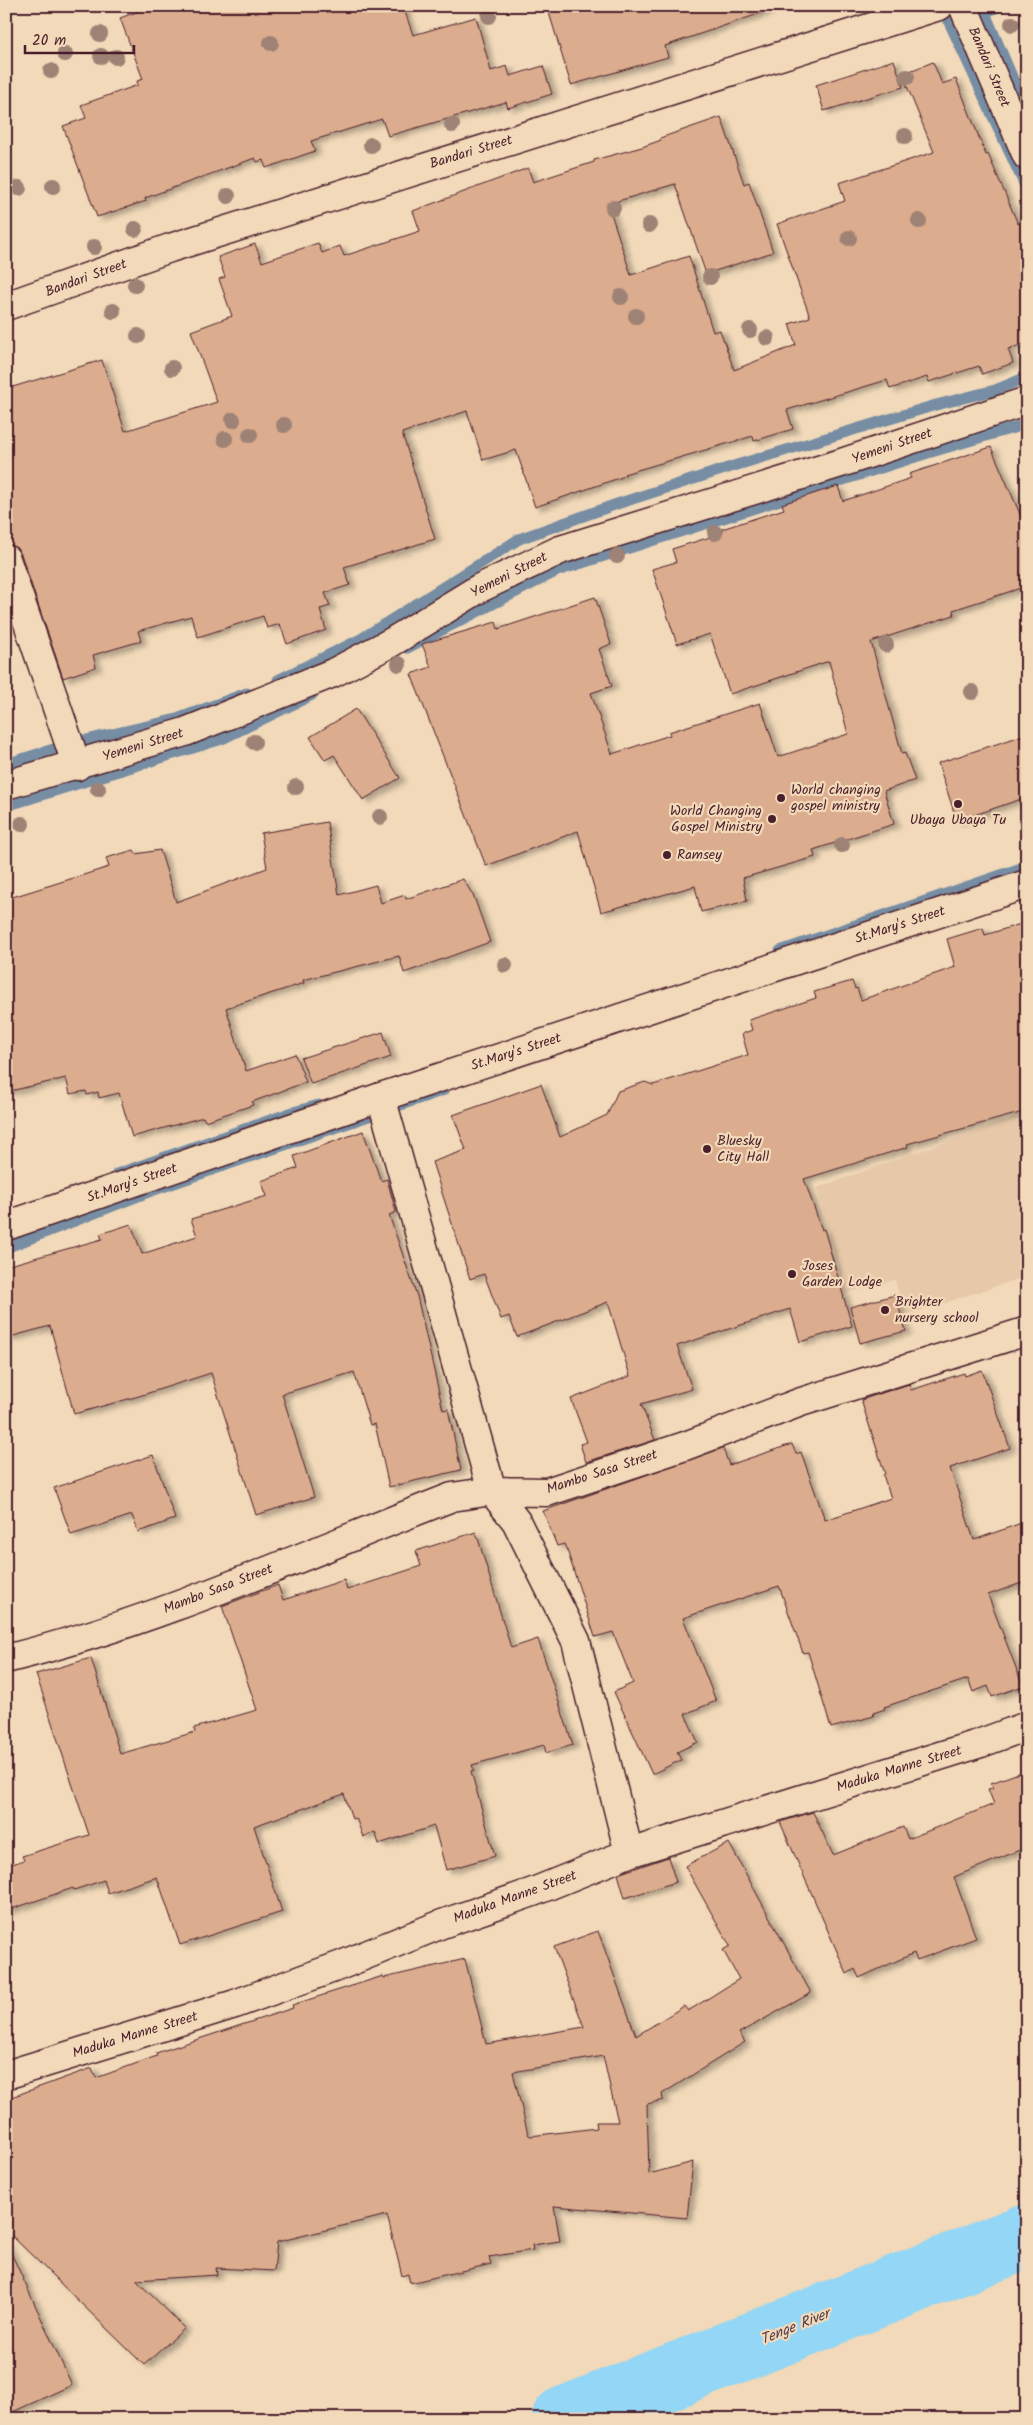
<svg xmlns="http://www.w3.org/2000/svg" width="1033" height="2425" font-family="Kalam,sans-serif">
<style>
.built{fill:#e7c9a9}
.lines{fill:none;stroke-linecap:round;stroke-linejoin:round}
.stream{stroke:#768da4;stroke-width:11}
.river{stroke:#93d6f5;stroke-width:65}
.building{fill:#dbac8d;stroke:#4a1f2b;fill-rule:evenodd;filter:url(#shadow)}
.street-casing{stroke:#4a1f2b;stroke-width:31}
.secondary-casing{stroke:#4a1f2b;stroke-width:31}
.street{stroke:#f1d9b9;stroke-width:28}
.secondary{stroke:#f1d9b9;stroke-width:28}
.tree{fill:#9e8274}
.poi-dot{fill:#4a1f2b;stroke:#f1d9b9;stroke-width:2}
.labels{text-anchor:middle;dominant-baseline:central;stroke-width:4.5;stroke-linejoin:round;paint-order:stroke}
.street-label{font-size:14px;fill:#4a1f2b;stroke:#f1d9b9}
.poi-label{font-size:14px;fill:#4a1f2b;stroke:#f1d9b9;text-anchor:start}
.water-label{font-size:15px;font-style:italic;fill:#553a49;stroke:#f1d9b9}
</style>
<defs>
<filter id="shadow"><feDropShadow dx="5.5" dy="3" stdDeviation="2.5" flood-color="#0004"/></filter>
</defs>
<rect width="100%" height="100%" fill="#f1d9b9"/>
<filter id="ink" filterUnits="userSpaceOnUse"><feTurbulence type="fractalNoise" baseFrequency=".02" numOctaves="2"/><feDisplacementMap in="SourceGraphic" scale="10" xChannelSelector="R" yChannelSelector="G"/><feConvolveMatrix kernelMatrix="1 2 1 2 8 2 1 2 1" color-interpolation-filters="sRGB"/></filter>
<g filter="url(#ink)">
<path class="built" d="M1027,1113V1276L904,1316L895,1280L845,1293L817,1188Z"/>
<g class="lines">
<path class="stream" d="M999,6L985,13L949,22L1027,190
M985,13L1027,112
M407,648L557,571L928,453L1027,424
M278,680L361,639L519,539L617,504L737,465L936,405L995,390L1027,377
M82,741L177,719L247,693
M6,764L60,747
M6,806L222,739L312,695
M780,951L1027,866
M117,1174L293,1112L319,1105
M6,1248L154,1190L444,1090"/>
<path class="river" d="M564,2419L1027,2236"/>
</g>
<path class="building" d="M153,6H403L413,35L476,17L491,71L507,66L510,76L543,66L552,94L508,108L506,102L388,136L382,119L311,141L315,151L266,168L263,160L257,162L255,158L145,198L146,201L97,217L63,126L86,118L81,105L138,85L137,81L143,79L120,18Z
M547,6H767V11L665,46L668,57L571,85Z
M894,60L903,87L824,111L816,85Z
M933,62L942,84L956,79L986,155L988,154L1018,224L1021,222L1027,238V343L1008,349L1013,363L982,374L979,366L929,382L927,377L890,389L887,380L787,410L793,429L754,441L753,436L624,474L625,476L535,507L516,450L483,460L467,411L402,433L435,539L344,567L350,585L325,593L330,606L320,609L326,630L287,644L280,624L267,628L263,616L198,637L191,616L138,631L141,641L93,655L96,667L63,678L21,554L16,547L6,544V389L102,360L125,431L217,402L191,331L232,316L219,279L225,277L218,257L255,244L262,262L318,243L322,253L340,246L344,256L420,231L413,211L528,168L533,182L594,162V160L642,147L661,140L660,138L721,117L744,184L749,182L773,252L706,274L675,184L608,204L631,275L689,256L713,332L720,330L734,370L796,345L789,324L810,317L777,224L845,201L839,183L934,152L902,74Z
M991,447L1027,530V586L953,610L954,615L871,642L902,754L905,753L915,780L884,791L894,824L813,850L815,857L743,878L747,901L701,912L695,886L601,912L578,831L486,866L411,674L431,667L422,644L496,622L498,629L595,597L611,644L599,649L612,686L591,693L612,754L670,735L669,732L760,703L778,757L848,734L829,661L730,694L710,634L677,644L652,569L676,562L672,549L723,533L722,529L784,509L782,504L838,486L843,501L911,478L909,474Z
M356,709L400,778L363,800L334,755L325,760L310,737Z
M1027,734V797L957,821L938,763Z
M327,822L339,895L376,885L381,903L405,895L406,899L463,879L474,897L490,942L404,973L399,956L303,980L304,983L226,1008L246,1071L295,1054L306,1082L252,1102L253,1105L205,1121L203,1117L132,1137L119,1093L99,1098L98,1092L87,1095L86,1091L70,1094L66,1078L6,1092V899L109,867L106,858L134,850L136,854L160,850L176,902L267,868L261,833Z
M1027,922V1111L907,1144L908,1147L804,1179L822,1230L824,1229L852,1326L800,1342L790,1309L677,1346L692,1389L641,1404L655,1440L586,1462L580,1444L587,1442L571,1399L630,1376L608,1302L517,1337L509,1316L501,1319L484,1274L470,1279L432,1162L466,1150L453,1115L541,1084L560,1137L607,1115L618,1091L645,1082L653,1085L748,1055L742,1034L752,1030L749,1020L816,998L814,992L852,981L855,989L857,988L861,1000L955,967L947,939L983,928L985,935Z
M383,1032L391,1057L311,1084L301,1058Z
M363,1131L381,1181L387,1179L396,1212L389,1215L417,1296L443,1410L448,1409L461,1470L389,1487L375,1424L370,1425L354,1372L282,1394L314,1497L256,1515L211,1373L139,1396L74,1414L50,1326L6,1338V1266L102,1239L100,1234L131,1224L142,1254L197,1236L191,1219L267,1196L261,1181L298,1168L294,1156Z
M895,1295L906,1331L860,1343L850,1307Z
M982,1370L1010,1448L950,1468L974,1540L1027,1521V1581L988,1595L1023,1686L992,1697L988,1686L973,1692L968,1679L884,1707L885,1709L873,1713L874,1716L831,1728L808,1652L803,1653L779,1586L683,1618L716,1701L685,1714L698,1742L677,1752L681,1760L652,1774L614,1692L633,1683L613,1632L595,1637L568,1553L564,1544L557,1546L543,1511L723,1448L729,1465L792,1444L796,1454L801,1452L825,1520L891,1498L883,1475L885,1474L861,1400L909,1384L911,1390L964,1373L965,1376Z
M153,1455L175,1519L138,1532L132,1515L71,1535L54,1488Z
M476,1532L511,1648L538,1639L573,1745L546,1753L544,1745L472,1765L474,1770L471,1771L495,1856L446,1870L434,1826L379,1844L375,1832L363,1837L356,1818L352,1819L344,1794L254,1826L282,1912L180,1945L157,1877L108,1893L104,1880L74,1890L73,1888L6,1911V1866L24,1860L22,1856L89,1835L36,1674L91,1658L120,1754L195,1732L194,1728L257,1710L222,1606L278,1585L283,1600L344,1580L347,1590L421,1566L416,1551Z
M1027,1770V1847L954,1877L976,1938L917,1960L914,1953L859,1978L855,1969L847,1974L780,1822L813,1812L833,1855L903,1827L908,1839L994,1804L988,1789L993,1788L991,1783Z
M729,1843L811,1993L739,2033L745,2042L662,2094L663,2100L647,2104L649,2174L693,2162L687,2218L554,2206L560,2241L532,2245L533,2250L489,2257L491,2264L410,2283L408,2274L402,2276L387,2215L277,2242L274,2271L216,2268L217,2275L136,2280L185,2328L144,2365L6,2230V2099L92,2068L96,2078L157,2056L156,2053L293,2008L292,2005L383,1976L384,1978L465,1959L486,2044L584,2027L554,1947L598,1931L636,2036L684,2006L688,2011L739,1979L723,1950L730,1946L685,1866ZM603,2056L618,2122H596L597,2128L530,2136L528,2134L513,2072Z
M668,1857L676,1882L625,1898L618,1874Z
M6,2242L72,2385L6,2415Z"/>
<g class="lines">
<g class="street-casing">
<path id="street" d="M963,6L1027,156
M6,306L170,248L939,6
M6,559L77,766
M6,785L185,732L333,673L392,642L480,588L560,550L841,463L1027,401
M381,1097L492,1491L516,1521L576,1641L629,1853
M6,1659C160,1621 305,1554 452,1497L492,1491L547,1492L685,1446L801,1402L1027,1331
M6,2075L235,2004L339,1966L442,1924L533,1892L629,1853L981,1743L1027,1726"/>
</g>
<g class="secondary-casing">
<path id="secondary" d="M6,1226L381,1097L1027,884"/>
</g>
<use href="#street" class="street"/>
<use href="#secondary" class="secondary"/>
</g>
<g class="tree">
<circle cx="489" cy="16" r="8"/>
<circle cx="1012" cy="24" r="8"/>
<circle cx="100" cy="34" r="8"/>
<circle cx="271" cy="43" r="8"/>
<circle cx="65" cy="54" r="8"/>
<circle cx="101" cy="56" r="8"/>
<circle cx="116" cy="57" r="8"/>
<circle cx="51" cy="71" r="8"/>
<circle cx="907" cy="77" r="8"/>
<circle cx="452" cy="125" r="8"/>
<circle cx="905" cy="136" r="8"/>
<circle cx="371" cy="145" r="8"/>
<circle cx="53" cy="186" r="8"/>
<circle cx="19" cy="188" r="8"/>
<circle cx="228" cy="196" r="8"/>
<circle cx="613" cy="208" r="8"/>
<circle cx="919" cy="221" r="8"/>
<circle cx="649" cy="225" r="8"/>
<circle cx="135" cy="229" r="8"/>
<circle cx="849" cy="238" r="8"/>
<circle cx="94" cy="247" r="8"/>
<circle cx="710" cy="277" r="8"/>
<circle cx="135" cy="285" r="8"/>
<circle cx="621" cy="297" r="8"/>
<circle cx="113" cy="311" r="8"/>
<circle cx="636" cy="316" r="8"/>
<circle cx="750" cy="330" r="8"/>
<circle cx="138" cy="336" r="8"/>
<circle cx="767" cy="338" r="8"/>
<circle cx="172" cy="368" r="8"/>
<circle cx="233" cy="420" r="8"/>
<circle cx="284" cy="425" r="8"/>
<circle cx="250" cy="435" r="8"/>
<circle cx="225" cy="439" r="8"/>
<circle cx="715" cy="533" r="8"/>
<circle cx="617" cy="556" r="8"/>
<circle cx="886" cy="645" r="8"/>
<circle cx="399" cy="664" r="8"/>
<circle cx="972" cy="692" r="8"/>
<circle cx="254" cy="742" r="8"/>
<circle cx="296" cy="787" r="8"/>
<circle cx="98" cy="789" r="8"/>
<circle cx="380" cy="817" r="8"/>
<circle cx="22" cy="824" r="8"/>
<circle cx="842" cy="845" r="8"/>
<circle cx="505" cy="965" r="8"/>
</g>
</g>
<g class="poi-dot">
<circle cx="781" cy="798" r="5"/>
<circle cx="958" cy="804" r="5"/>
<circle cx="772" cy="819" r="5"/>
<circle cx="667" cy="855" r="5"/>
<circle cx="707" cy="1149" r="5"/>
<circle cx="792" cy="1274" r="5"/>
<circle cx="885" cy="1310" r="5"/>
</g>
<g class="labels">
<g class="street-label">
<text transform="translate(989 67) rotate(67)">Bandari Street</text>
<text transform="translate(471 152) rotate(-17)">Bandari Street</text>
<text transform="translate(86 278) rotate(-20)">Bandari Street</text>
<text transform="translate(892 446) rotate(-19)">Yemeni Street</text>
<text transform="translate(509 575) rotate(-27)">Yemeni Street</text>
<text transform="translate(143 745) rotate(-17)">Yemeni Street</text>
<text transform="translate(900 925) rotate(-18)">St.Mary's Street</text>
<text transform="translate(516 1052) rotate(-18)">St.Mary's Street</text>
<text transform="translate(132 1183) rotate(-19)">St.Mary's Street</text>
<text transform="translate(602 1472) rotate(-18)">Mambo Sasa Street</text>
<text transform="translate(218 1589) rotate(-21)">Mambo Sasa Street</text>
<text transform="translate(899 1769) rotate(-17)">Maduka Manne Street</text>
<text transform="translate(515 1897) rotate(-20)">Maduka Manne Street</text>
<text transform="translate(135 2035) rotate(-17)">Maduka Manne Street</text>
</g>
<g class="poi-label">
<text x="791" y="790">World changing<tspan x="791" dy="16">gospel ministry</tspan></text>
<text x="762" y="811" text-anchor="end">World Changing<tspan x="762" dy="16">Gospel Ministry</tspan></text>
<text x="958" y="820" text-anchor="middle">Ubaya Ubaya Tu</text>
<text x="677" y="855">Ramsey</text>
<text x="717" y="1141">Bluesky<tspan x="717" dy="16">City Hall</tspan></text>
<text x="802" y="1266">Joses<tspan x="802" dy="16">Garden Lodge</tspan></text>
<text x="895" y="1302">Brighter<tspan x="895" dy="16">nursery school</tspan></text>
</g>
<g class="water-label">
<text transform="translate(795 2327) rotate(-22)">Tenge River</text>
</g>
</g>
<rect width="1033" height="2425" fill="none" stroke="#f1d9b9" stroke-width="25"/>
<rect x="12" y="12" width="1008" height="2400" fill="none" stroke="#4a1f2b" stroke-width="2" filter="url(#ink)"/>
<path d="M25 45v8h109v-8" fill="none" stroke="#4a1f2b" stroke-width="2.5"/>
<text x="32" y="45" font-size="15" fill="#4a1f2b" stroke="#f1d9b9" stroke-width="4" paint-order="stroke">20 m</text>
</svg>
